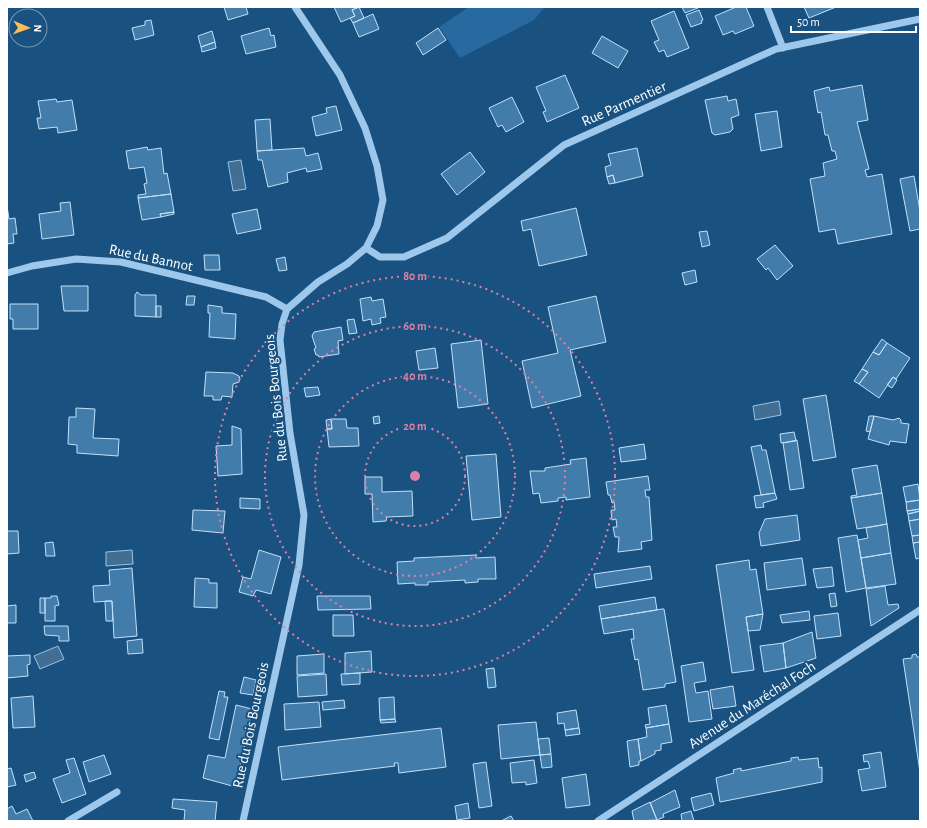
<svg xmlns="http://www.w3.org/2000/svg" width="927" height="828" font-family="'Alegreya Sans',sans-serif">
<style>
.green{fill:#286a9f}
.water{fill:#446e91;stroke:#90c5ed}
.building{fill:#427cab;stroke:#c2e0f8}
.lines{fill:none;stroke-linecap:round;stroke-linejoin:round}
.minor{stroke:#9dc8eb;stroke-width:7}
.ring{fill:none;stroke:#dd80a5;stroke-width:2;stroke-dasharray:2 4}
.labels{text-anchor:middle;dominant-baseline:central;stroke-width:4;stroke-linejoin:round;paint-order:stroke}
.street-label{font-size:15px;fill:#fff;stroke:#195281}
.centre{fill:#dd80a5;stroke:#195281;stroke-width:2}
.ring-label{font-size:12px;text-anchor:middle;font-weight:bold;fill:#dd80a5;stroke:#195281;stroke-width:4;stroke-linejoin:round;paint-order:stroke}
</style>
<rect width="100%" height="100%" fill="#195281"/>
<path class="green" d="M469,7H545L534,20L460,58L439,27Z"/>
<path class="water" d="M241,160L246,189L233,191L228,162Z
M779,401L781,415L755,420L753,406Z
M132,550L133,564L106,566V552Z
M58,646L64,659L40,669L34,656Z"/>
<path class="building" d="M224,7H246L248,14L228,20Z
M334,7H359L352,10L355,16L341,22Z
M359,7L364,18L353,23L350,18L355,16L352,10Z
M682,7H698V8L685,13Z
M736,7H746L754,26L735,34L733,31L723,35L715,16Z
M804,7H836L809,18Z
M699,10L703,20L701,21L702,23L691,27L686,15Z
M674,11L689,48L667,57L664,50L659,52L654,42L659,40L651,21Z
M373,14L379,29L359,37L353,23Z
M151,20L154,35L135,40L132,28L145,25V21Z
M269,28L271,36L274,35L276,47L246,54L241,36Z
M438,28L446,40L423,55L416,43Z
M212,31L215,42L201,47L198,36Z
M602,36L628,51L618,68L592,53Z
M215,42L216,48L202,52L201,47Z
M565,75L579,108L547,122L543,112L546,111L536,87Z
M862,85L868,120L857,122L869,169L865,170L867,177L882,174L892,234L838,244L835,229L819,232L810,179L825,176L823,163L837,159L835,151H832L828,135H825L821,112L818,113L814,91L829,87L830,91Z
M727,96L728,101L736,99L739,115L731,118L733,129L730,132L715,135L712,133L705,100Z
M512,97L524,122L506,132L502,125L498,127L489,108Z
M56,99L57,102L72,100L77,130L58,133L57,127L39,129L37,118H41L38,101Z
M336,106L342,130L316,136L312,117L327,113L326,108Z
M777,111L782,147L761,151L755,114Z
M270,119L272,150L257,151L255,120Z
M147,147L148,150L161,148L164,174L167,173L171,194L138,198V195L146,194L144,184L147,183L144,167L129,169L126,151Z
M304,148L306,156L318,153L322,169L307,172L306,168L287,173L288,182L268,187L262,160H258L257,151Z
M637,148L643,176L615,183L613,175L607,177L605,167L611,165L608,154Z
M470,152L485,172L457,195L441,174Z
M613,175L615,183L609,184L607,177Z
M914,176L920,211V229L910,231L900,179Z
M171,194L174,212L160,214L161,217L142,220L138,198Z
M70,202L74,235L42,239L39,214L61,211L60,203Z
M7,206L9,219L15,218L17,234H13L14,243L7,244Z
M576,208L587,255L539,266L531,229L523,231L521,221Z
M257,209L261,229L237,234L232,214Z
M174,212V214L161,217L160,214Z
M707,231L710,245L702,247L699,232Z
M775,245L793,266L777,280L768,268L766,270L757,259Z
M204,255H219L220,270H205Z
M285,257L287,270L279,271L276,259Z
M695,270L697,282L685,285L682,273Z
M61,286H88V311H64Z
M137,292L141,295H156V317L135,316V295Z
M187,296H195L194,305H186Z
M596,296L606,342L570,350L581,396L532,408L522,361L558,353L548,307Z
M371,297L372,301L383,299L386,317L380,318L381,323L372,325L371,319L363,321L360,299Z
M10,304H38V329H13V319H10Z
M208,305L222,307V313L236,314L235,339L209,337L210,313H208Z
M156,306H161V317H156Z
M354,319L357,333L349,334L347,320Z
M341,327L343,340L338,341L339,354L319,357L318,355H316L314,349L316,348L312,336L314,332Z
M882,339L887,343L879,355L873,352Z
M481,340L488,404L458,408L451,344Z
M887,343L910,358L896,379L893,377L879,398L859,384L868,372L862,369L873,352L879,355Z
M435,348L438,368L419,370L416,351Z
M862,369L868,372L859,384L854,381Z
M206,372L233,373L239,376L240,379L239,382L233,384L232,397L222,396L221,400H213V396H204Z
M893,377L897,380L892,388L887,385Z
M318,387L320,395L306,397L304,388Z
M826,395L836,457L813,461L803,399Z
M76,408L95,409L93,438L119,439L118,456L77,453V445L68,444L69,417H76Z
M379,416L380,423L374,424L373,417Z
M869,416H874L870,432L866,431Z
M874,416L893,420L899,418L901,420V423L909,424L906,443L890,441L889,445L868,439Z
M331,419H346L347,428H358L359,446L329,447L327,429H332Z
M331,419L332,429H327L326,420Z
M232,426L241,429L242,474L218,476L216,446L232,445Z
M794,432L796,441L781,443L780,434Z
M797,440L804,488L790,490L783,443Z
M644,444L646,459L621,462L619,448Z
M761,445L762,450H766L775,493L761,495L751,447Z
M496,454L501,517L472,520L466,456Z
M586,458L590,497L566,500V497L558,498V501L541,503L539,493L533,494L530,471H545V468L571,464L570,460Z
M877,465L882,493L851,498V496L857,495L852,469Z
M648,476L650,490H645L646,497H649L652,540L641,542L642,549L618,552L619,537H615L613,527H617L616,519L612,520L611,510H615L614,502L612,503L610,495H608L606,482Z
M365,477H382V492L412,491L413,516L387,517L386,521L373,522L372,494H365Z
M918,484L920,500L906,502L903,487Z
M775,493L777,499L763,503L764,507L756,508L754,496Z
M882,493L887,524L857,529L851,498Z
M240,498L260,499V509L240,508Z
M920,500V509L907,511L906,502Z
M920,509V511L908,514L907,511Z
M193,510L225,511L223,533L192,530Z
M920,511V519L909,521L908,514Z
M797,515L800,540L761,546L759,533L765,519Z
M920,519V535L912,536L909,521Z
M887,524L891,553L861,558L858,540L868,538L866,528Z
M7,531H18L19,553L7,554Z
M857,535L866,588L846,592L838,538Z
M920,535V542L913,543L912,536Z
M53,542L55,556H46L45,543Z
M920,542V558L916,559L913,543Z
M259,550L281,557L271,594L256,590L253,596L239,592L243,577L251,579Z
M891,553L896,584L866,588L861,558Z
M476,555V558L495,557L496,579H478V582L465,583V580L428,582V585H415V583L398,584L397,562L414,561V558Z
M802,558L806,585L767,590L764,563Z
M749,560L750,570L756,569L763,614L746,617L754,670L732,673L716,565Z
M650,566L652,579L596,588L594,574Z
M832,567L834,586L817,588L813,569Z
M132,568L137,636L114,638L112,601L94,602L93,586L110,585L109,570Z
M195,578L209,579V583H217V608L194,607Z
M885,586L888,605L898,604L899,608L871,626L866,589Z
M835,593L837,606L831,607L829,594Z
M51,596H57L59,605L55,606V621H45V598H51Z
M317,596H370L371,609L318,610Z
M655,597L657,610L601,619L599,606Z
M40,598H45V613H40Z
M105,601H112L113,621H106Z
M16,605V623H7V606Z
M662,609H664L676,682L665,684V687L643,690L638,659L635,660L631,639H634L633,629L604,634L601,619Z
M809,611L810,620L782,623L780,615Z
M838,613L841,636L817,639L814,616Z
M763,614L760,630L748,631L746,617Z
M333,615H353L354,636H333Z
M44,626H68L69,641H59V636L45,635Z
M812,632L816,658L786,668L783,643Z
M142,639L143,653L128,654L127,641Z
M783,643L786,668L764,672L760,646Z
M371,651L372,672L345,674V653Z
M324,654V673L297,675V656Z
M916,654L917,657H920V772L903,659L912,658V655Z
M30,655V664L27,665L28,676L7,678V656Z
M703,662L706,681L694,683L696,693L708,691L712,719L689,722L681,666Z
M494,668L496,687L488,688L486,669Z
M360,673V684L342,685L341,674Z
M326,674L327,695L298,697L297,676Z
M244,677L256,680L253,695L240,693Z
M733,686L736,706L713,709L710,690Z
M219,691L225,692L224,697H228L219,740L209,738Z
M33,696L35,727L13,728L11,698Z
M394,697L395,719L380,720L379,698Z
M344,700L345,708L323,710L322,702Z
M319,702L321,727L285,730L284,704Z
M236,705L252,709L236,787L203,778L208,755L225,758Z
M666,705L669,724L646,728L645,725L650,724L648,708Z
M576,710L579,728L565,730L564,723L558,724L557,713Z
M395,719L396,722L381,723L380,720Z
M536,722L540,755L501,759L498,725Z
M669,724L672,742L661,744V750L655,751V754L641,761L638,739L647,737L646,728Z
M441,728L446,767L399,773L398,763H394L395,766L282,780L278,747Z
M579,728L580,734L566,736L565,730Z
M549,738L551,754L540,755L538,739Z
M638,739L641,761H639V765L630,767L627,741Z
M881,752L886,787L862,791L858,770L870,768L868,761L864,762L863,755Z
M551,754L552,767L542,768L540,755Z
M104,755L111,774L89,782L83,762Z
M798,757L799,760L818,758L819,768L822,767V782L720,802L716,778L734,773L733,770L741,768V771L791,761V758Z
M74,758L86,794L62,803L53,779L70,773L66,760Z
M534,760L537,783L526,785V782L512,783L510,763Z
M486,762L492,806L479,808L473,764Z
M11,768L16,785L7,787V769Z
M34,772L36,778L26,782L24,775Z
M586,774L590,805L566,808L562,778Z
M675,790L680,807L663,814L664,817L657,820L650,803Z
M711,793L714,805L694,811L691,798Z
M173,799L217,802L215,821H184L185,810L172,808Z
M650,802L657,820L634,821L632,811Z
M468,803L470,818L457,820L455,806Z
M12,806L16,814L27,809L33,821H7V809Z
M691,811L694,821H682L681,814Z
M511,816L514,821H501Z"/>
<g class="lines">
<path class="minor" d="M767,7L783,48
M366,248L380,257H404L447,238L564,145L776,49L920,19
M7,273L32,266L76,259L121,262L266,297L287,309
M68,821L117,792
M243,821L299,565L304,515L290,433L280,340L282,324L287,309L318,282L347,264L366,248L377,226L383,200L377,166L365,128L340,75L295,7
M598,821L920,610"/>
</g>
<g class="ring">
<circle cx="415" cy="476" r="50"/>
<circle cx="415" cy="476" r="100"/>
<circle cx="415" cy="476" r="150"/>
<circle cx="415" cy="476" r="200"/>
</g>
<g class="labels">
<g class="street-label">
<text transform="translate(624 104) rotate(-24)">Rue Parmentier</text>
<text transform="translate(151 258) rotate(12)">Rue du Bannot</text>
<text transform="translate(276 398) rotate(-96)">Rue du Bois Bourgeois</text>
<text transform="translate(752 705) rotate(-33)">Avenue du Maréchal Foch</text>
<text transform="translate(251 725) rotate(-78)">Rue du Bois Bourgeois</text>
</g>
</g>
<circle cx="415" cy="476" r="6" class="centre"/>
<g class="ring-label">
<text x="415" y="280">80 m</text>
<text x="415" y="330">60 m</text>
<text x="415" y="380">40 m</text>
<text x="415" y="430">20 m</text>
</g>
<rect width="927" height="828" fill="none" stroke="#ffffff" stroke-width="16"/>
<g transform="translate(28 28) rotate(92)"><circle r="19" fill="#195281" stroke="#7597b3"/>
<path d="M0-3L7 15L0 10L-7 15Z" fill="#febc58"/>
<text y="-6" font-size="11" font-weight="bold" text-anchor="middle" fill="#ffffff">N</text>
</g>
<path d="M791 26v6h125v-6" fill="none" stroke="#ffffff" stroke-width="2"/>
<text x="797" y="26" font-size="12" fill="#ffffff" stroke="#195281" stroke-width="3" paint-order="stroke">50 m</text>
</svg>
